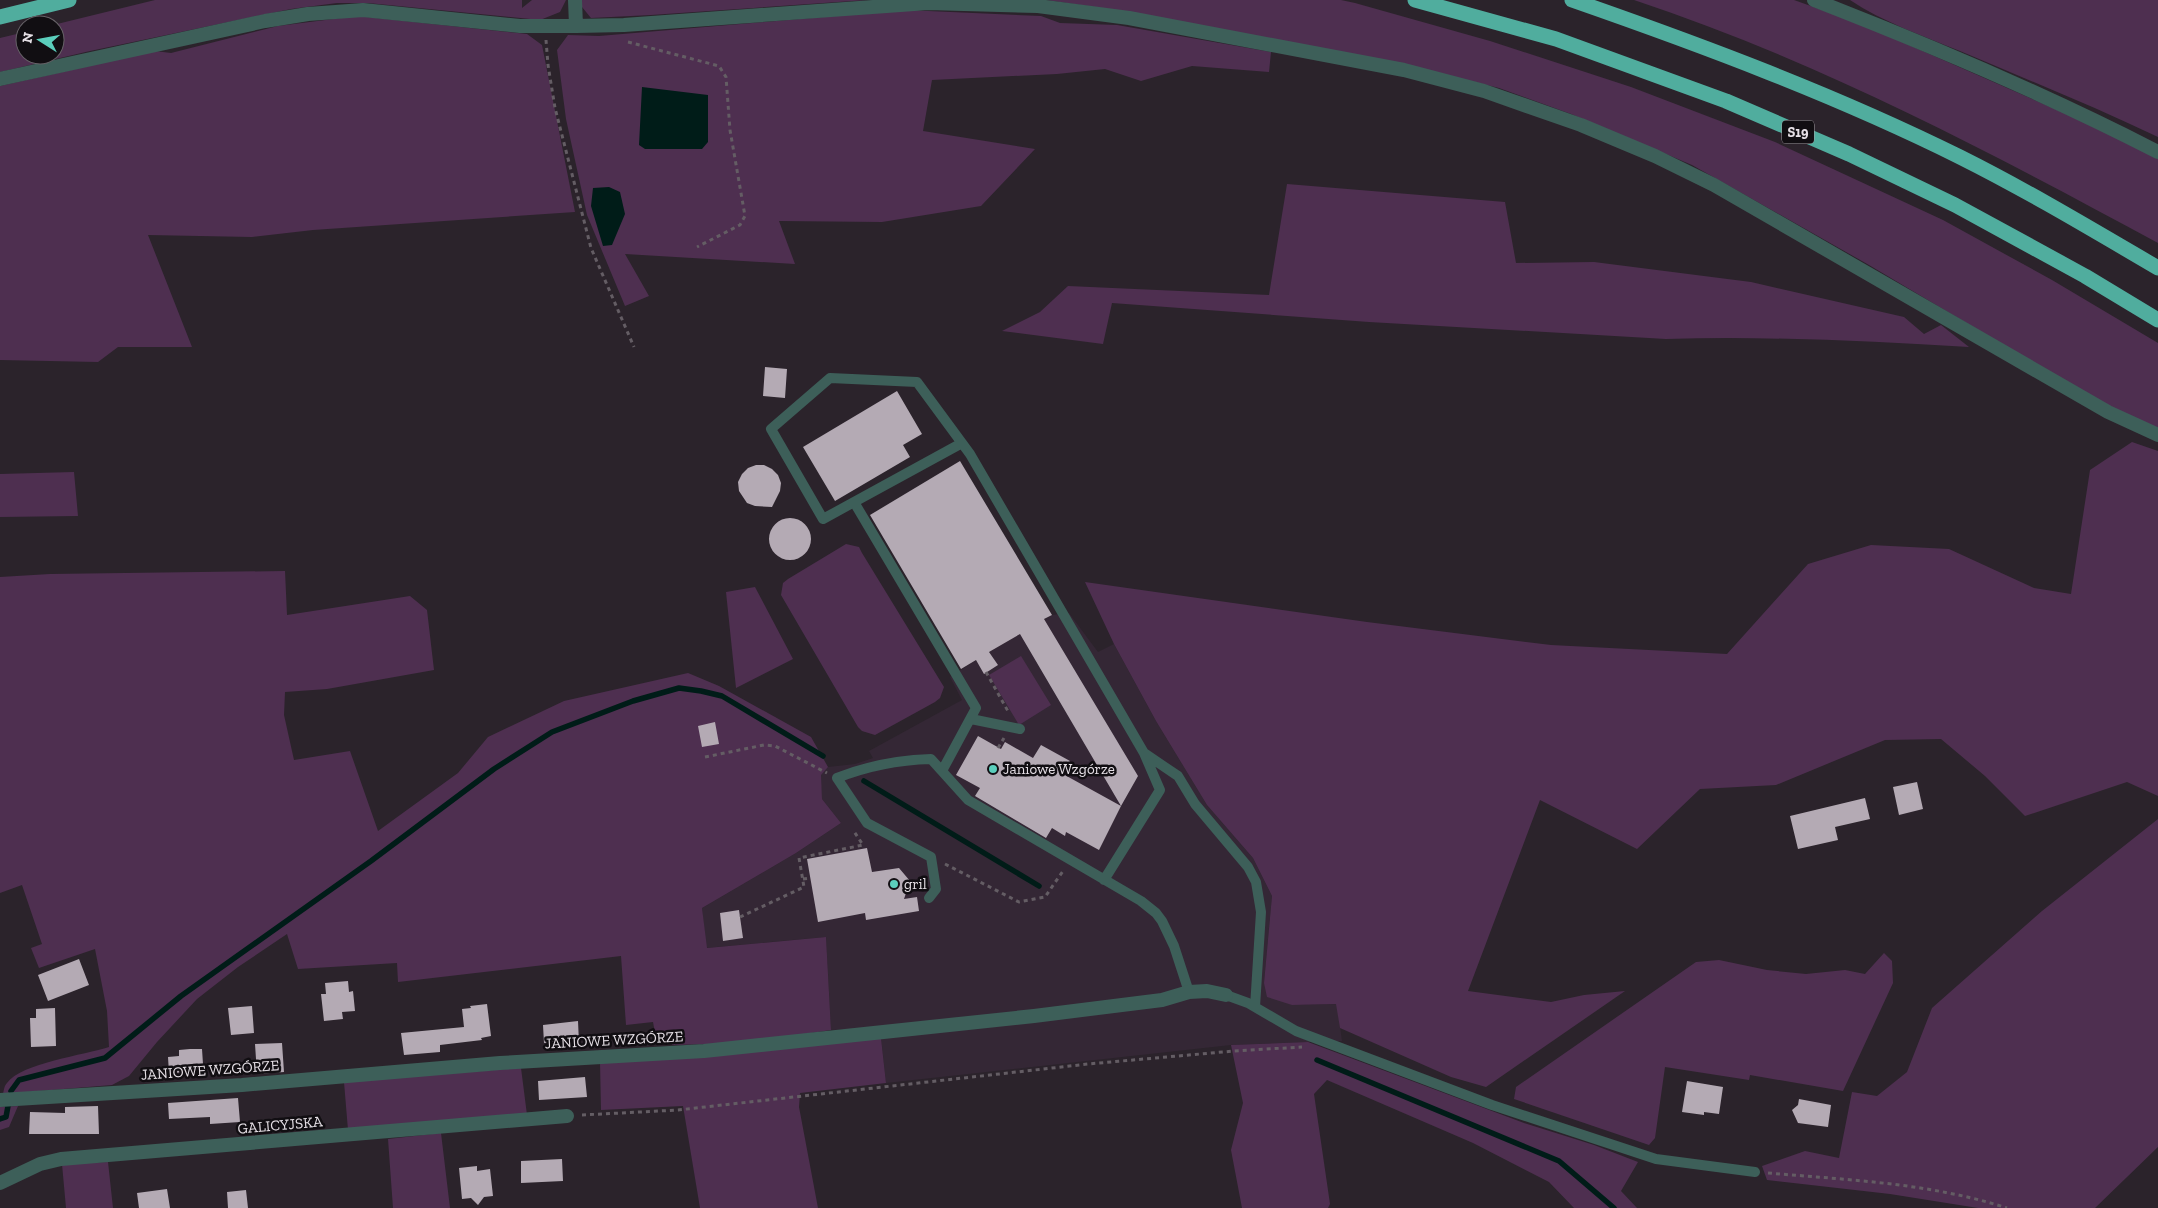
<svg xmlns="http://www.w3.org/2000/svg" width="2158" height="1208" font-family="'Zilla Slab',serif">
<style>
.built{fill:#342735}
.green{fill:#4e2f50}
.water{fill:#001c18}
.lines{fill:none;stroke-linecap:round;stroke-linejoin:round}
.stream{stroke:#001c18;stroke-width:5.5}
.building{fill:#b4aab4}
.path{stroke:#645d64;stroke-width:3;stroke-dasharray:4 4;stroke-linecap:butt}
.service{stroke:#3d5f59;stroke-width:10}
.minor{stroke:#3d5f59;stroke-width:14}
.motorway{stroke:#50ad9e;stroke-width:15}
.poi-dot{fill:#5bcebc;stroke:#110e12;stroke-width:2}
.labels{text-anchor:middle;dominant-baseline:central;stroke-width:5;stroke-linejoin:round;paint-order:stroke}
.shield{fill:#110e12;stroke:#a6a1a6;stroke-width:1}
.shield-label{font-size:14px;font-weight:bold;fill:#e6e0e6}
.poi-label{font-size:15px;fill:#e6e0e6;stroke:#110e12;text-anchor:start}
.street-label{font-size:15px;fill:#e6e0e6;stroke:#110e12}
</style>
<rect width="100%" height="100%" fill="#2b232b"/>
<path class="built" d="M1069,613L1098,652L1114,644L1156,721L1207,805L1253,858L1272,896L1264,983L1292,1005L1337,1004L1342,1041L1231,1045L886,1083L880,1028L831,1030L826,937L706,948L702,908L796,853L841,823L822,799L820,775L828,767L855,764L873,758L869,751L962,700L950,677L976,660L984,673L997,665L989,652L1052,615Z"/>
<path class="green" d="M155,0H522V8L532,0H566L560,12L540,20L368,3H337L291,9L90,51L0,72V38L25,32V55H55V25H53Z
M581,0H867L651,15L591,18L582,7Z
M1046,0H1341L1355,3L1490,41L1631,87L1775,142L1943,220L2052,280L2158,343V430L2106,406L1869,265L1692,165L1571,114L1499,88L1442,74L1129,12Z
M1634,0H1794L1861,24L2103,130L2158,159V243C1988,151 1818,61 1634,0Z
M1850,0H2158V137C2093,106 2026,79 1960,51C1923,36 1883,22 1850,0Z
M906,10L1041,16L1060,23L1117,25L1271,52L1269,72L1192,66L1141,81L1105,69L1057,74L932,80L923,131L1035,149L981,206L882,222L779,221L795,264L625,254L649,296L625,306L587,215L566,119L557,50L568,35L599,36Z
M357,16L527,34L542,45L575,212L313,230L252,237L148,235L192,347H118L98,362L0,360V86L155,51L171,53L278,26Z
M1287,184L1505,202L1516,263L1594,262L1751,282L1904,317L1924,334L1941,325L1969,347C1869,341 1767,336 1666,339L1369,322L1112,303L1103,344L1002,331L1040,312L1068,286L1269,295Z
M2132,442L2158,451V796L2127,782L2025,816L1985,776L1941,739L1885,740L1776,785L1700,789L1637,849L1540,800L1468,991L1551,1002L1584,995L1625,991L1486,1087L1451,1077L1340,1028L1336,1004L1292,1005L1267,997L1264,983L1272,896L1253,858L1207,805L1156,721L1114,644L1085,582L1367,622L1551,645L1727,654L1808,564L1871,545L1949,549L2034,588L2071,594L2090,470Z
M74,472L78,516L0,517V474Z
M846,544L859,547L862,553L944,687L940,698L935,702L875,735L862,731L858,727L781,595L783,583L788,579Z
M285,571L287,615L410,596L427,610L434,670L327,689L285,692L284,715L294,760L350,751L378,831L458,773L488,737L564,701L688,673L719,686L811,737L828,767L821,775L822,799L841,823L796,853L702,908L707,948L826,937L831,1030L746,1043L672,1045L671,1032L655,1033L653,1022L626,1025L621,956L398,982L397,963L298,969L287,934L238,967L197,999L157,1042L129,1076L112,1085L3,1094C4,1090 4,1086 7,1083C21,1063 85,1055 109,1047L107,1011L95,949L39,968L31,948L42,944L22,885L0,893V577L50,574Z
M755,587L793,659L736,688L726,592Z
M1021,656L1051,705L1019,725L989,675Z
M2158,819V1147L2095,1208H1978L1890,1194L1767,1180L1762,1166L1805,1151L1839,1158L1852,1092L1877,1096L1907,1072L1932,1008L2042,911Z
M1884,953L1892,961L1893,983L1843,1091L1750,1075L1749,1080L1665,1067L1655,1138L1649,1145L1514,1099L1516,1087L1696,962L1719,960L1767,970L1806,974L1845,970L1865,974Z
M881,1038L886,1083L800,1093L799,1107L818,1208H700L683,1106L601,1110L600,1062Z
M1308,1042L1524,1123L1594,1145L1638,1162L1621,1191L1637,1208H1574L1549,1182L1473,1143L1327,1080L1314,1094L1330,1204L1328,1208H1242L1231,1150L1243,1103L1231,1045Z
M521,1068L527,1115L348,1130L344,1082Z
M18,1106L9,1127L0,1130V1107Z
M441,1133L450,1208H393L388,1139Z
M108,1162L113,1208H66L62,1164Z"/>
<path class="water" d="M642,87L708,95V142L702,149H645L639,145Z
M609,187L620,192L625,214L612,245L603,246L591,206L593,188Z"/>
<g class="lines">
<path class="stream" d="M864,781L1039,886
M1317,1060L1559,1161L1614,1208
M11,1091L19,1080L105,1058L181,996L371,861L494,769L552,732L633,701L679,688L701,691L722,696L823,756
M0,1119L6,1117L8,1106"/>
</g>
<path class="building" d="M765,367L787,369L785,398L763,396Z
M897,391L922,434L903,445L910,457L835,501L803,447Z
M960,461L1052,615L1044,619L1138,776L1121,806L1020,634L989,652L998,665L984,674L976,660L961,669L870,515Z
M756,465H764L772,469L778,475L781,483L780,491L772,507L755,506L747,503L739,491L738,482L742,474L748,468Z
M769 539a21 21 0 1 1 42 0a21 21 0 1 1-42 0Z
M715,722L719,744L702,747L698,726Z
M978,736L1001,749L1005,742L1033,758L1041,745L1070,761L1063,774L1121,806L1099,850L1066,832L1065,836L1052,828L1046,838L975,796L980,788L956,775Z
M1917,782L1923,809L1899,815L1893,787Z
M1865,798L1870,819L1835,827L1838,840L1798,849L1790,816Z
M867,848L872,872L899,868L910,881L904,899L917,897L919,911L866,920L865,913L818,922L807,859Z
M739,910L743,938L723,941L720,913Z
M79,959L89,985L48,1001L38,975Z
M348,981L349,992L353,991L355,1011L342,1012L343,1019L324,1021L321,994H326L325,983Z
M487,1004L491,1036L481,1038L482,1040L440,1045V1052L404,1055L401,1033L464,1027L462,1009L471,1008L470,1006Z
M252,1006L254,1033L231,1035L228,1008Z
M55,1008L56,1046L31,1047L30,1018H36V1009Z
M578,1021L579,1043L554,1045V1042L544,1043L543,1025Z
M282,1043L284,1072L257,1074L255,1044Z
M190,1049H202L203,1064H191L192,1072L169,1073L168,1057L179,1056V1050Z
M585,1077L587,1097L539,1100L538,1081Z
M1687,1081L1723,1087L1719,1114L1704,1112V1115L1682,1112Z
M238,1098L240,1122L210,1124V1117L169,1119L168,1103Z
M1799,1099L1831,1105L1828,1127L1798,1123L1792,1110L1798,1105Z
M98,1106L99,1134H29L30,1112L65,1113V1107Z
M562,1159L563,1181L521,1183V1161Z
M477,1166V1171L490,1169L493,1196L484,1197L478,1205L471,1198L462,1199L459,1168Z
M167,1189L170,1208H139L137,1193Z
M246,1190L248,1208H228L227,1192Z"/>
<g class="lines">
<path class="path" d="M546,40L548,65L555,108L591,248L634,347
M628,42L719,66L726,77L730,130L745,216L740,225L697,247
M986,672L1009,713
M998,748L1004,738
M705,757L764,745L775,746L827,773
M945,864L1019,902L1045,897L1063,871
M803,879L810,878
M740,917L804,887L799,858L863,845L853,830
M582,1115L678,1110L1088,1064L1234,1051L1302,1047
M1768,1173C1849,1180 1930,1183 2007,1208"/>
<path class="service" d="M962,443L823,519L771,429L830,378L917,382L970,454L1144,753L1160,790L1104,880
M854,502L976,708L942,771
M971,719L1020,729
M1144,753L1178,776L1195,804L1248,867L1256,882L1261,912L1255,1007
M929,898L936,889L931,857L867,823L837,778C867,766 898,760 931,759L968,800L1141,901L1156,913L1162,921L1174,946L1189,992
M1226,995L1248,1003L1296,1031L1492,1105L1656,1159L1755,1172"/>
<path class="minor" d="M1814,0C1930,45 2047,95 2158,152
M576,26L624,25L928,3L1038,6L1129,18L1404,70L1484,91L1581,125L1655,156L1714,185L2108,412L2158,435
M0,79L265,21L308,14L363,10L520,26H576L575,0
M0,1100L242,1085L500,1063L704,1051L1034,1016L1162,1000L1189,992L1207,991L1226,995
M0,1183L40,1164L61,1159L567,1116"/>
<path class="motorway" d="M1415,0L1556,39L1726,101L1849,154L1955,205L2085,276L2158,320
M1572,0C1704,46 1835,95 1960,157C2028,191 2093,230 2158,268
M0,17L69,0"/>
</g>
<g class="poi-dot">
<circle cx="993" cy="769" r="5"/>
<circle cx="894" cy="884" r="5"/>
</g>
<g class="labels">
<rect class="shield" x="1782" y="120.5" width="32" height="23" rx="4"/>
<g class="shield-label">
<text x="1798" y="132">S19</text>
</g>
<g class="poi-label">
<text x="1003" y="769">Janiowe Wzgórze</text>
<text x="904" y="884">gril</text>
</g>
<g class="street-label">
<text transform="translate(614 1040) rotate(-3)">JANIOWE WZGÓRZE</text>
<text transform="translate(210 1070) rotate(-4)">JANIOWE WZGÓRZE</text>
<text transform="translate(280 1125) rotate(-5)">GALICYJSKA</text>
</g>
</g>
<g transform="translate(40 40) rotate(281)"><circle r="24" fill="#110e12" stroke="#666267"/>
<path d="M0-4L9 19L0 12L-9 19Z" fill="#5bcebc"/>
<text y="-8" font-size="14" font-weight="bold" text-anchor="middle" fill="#e6e0e6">N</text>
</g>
</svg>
